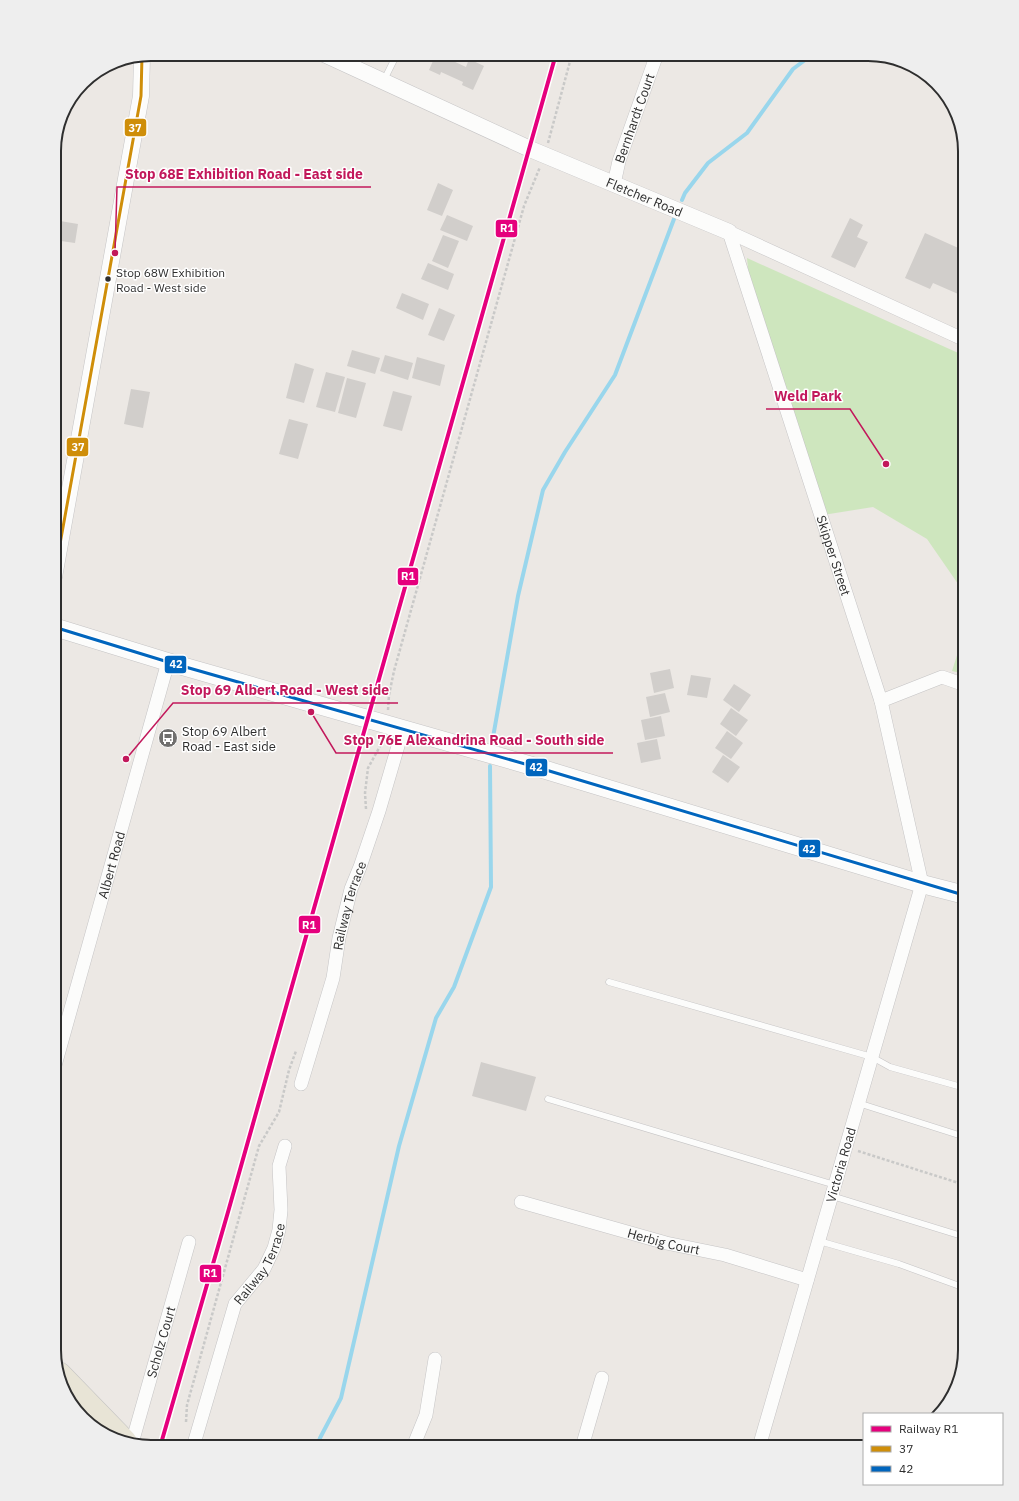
<svg xmlns="http://www.w3.org/2000/svg" width="1019" height="1501" font-family="'IBM Plex Sans',sans-serif">
<style>
.green{fill:#cee6be}
.lines{fill:none;stroke-linecap:round;stroke-linejoin:round}
.stream{stroke:#99d6ec;stroke-width:4}
.building{fill:#d1cecb}
.service-casing{stroke:#c5c4c5;stroke-width:7}
.minor-casing{stroke:#c5c4c5;stroke-width:14}
.tertiary-casing{stroke:#c5c4c5;stroke-width:17}
.secondary-casing{stroke:#c5c4c5;stroke-width:19}
.primary-casing{stroke:#c6c5c4;stroke-width:22}
.path{stroke:#c9c9c8;stroke-width:2.5;stroke-dasharray:3 2;stroke-linecap:butt}
.service{stroke:#fcfcfb;stroke-width:6}
.minor{stroke:#fcfcfb;stroke-width:13}
.tertiary{stroke:#fcfcfb;stroke-width:16}
.secondary{stroke:#fcfcfb;stroke-width:18}
.primary{stroke:#e8e4d6;stroke-width:21}
.bus-1-casing{stroke:#fff;stroke-width:6}
.bus-2-casing{stroke:#fff;stroke-width:6}
.bus-1{stroke:#cf8e09;stroke-width:3}
.bus-2{stroke:#0065bd;stroke-width:3}
.rail-1-casing{stroke:#fff;stroke-width:7}
.rail-1{stroke:#e5007d;stroke-width:4}
.bus-dot{fill:#2e2e2e;stroke:#fff;stroke-width:1.5}
.labels{text-anchor:middle;dominant-baseline:central;stroke-width:3;stroke-linejoin:round;paint-order:stroke}
.bus-label{font-size:12px;fill:#2e2e2e;stroke:#fff;text-anchor:start}
.street-label{font-size:13px;fill:#2e2e2e;stroke:#fff}
.poi-label{font-size:13px;fill:#2e2e2e;stroke:#fff;text-anchor:start}
.rim{fill:none;stroke:#2e2e2e;stroke-width:2}
.leader{fill:none;stroke:#c2185b;stroke-width:1.5}
.callout-dot{fill:#c2185b;stroke:#fff;stroke-width:1.5}
.callout-label{font-size:14px;text-anchor:middle;font-weight:bold;fill:#c2185b;stroke:#fff;stroke-width:3;stroke-linejoin:round;paint-order:stroke}
.line-badge{stroke:#fff;stroke-width:1.5}
.badge-label{font-size:11px;text-anchor:middle;font-weight:bold;fill:#fff}
</style>
<rect width="100%" height="100%" fill="#ece8e4"/>
<path class="green" d="M747,258L965,356V594L927,539L873,507L823,515L750,289Z
M965,630V674L952,671Z"/>
<g class="lines">
<path class="stream" d="M682,200L685,193L708,163L747,133L793,69L813,54
M492,743L518,596L543,490L565,452L615,375L674,219
M317,1447L320,1438L341,1398L399,1146L436,1018L454,987L491,887L490,766"/>
</g>
<path class="building" d="M436,54H454L451,60L466,67L469,59L484,66L473,90L462,85L463,82L441,72L440,75L429,70Z
M438,183L453,190L442,216L427,210Z
M447,215L473,226L467,241L440,230Z
M850,218L863,225L857,237L868,242L855,268L831,257Z
M54,220L78,224L75,243L54,240Z
M925,233L965,251V297L933,283L930,289L905,278Z
M443,235L459,241L448,268L432,261Z
M428,263L454,274L448,290L421,279Z
M402,293L429,304L423,320L396,308Z
M439,308L455,315L444,341L428,335Z
M352,350L380,358L375,374L347,366Z
M385,355L413,363L408,380L380,371Z
M417,357L445,365L440,386L412,378Z
M295,363L314,369L304,403L286,398Z
M326,372L345,377L335,412L316,407Z
M347,378L366,383L356,418L338,413Z
M131,389L150,392L143,428L124,424Z
M393,391L412,396L402,431L383,426Z
M289,419L308,424L298,459L279,454Z
M670,669L674,688L654,693L650,673Z
M691,675L711,678L707,698L687,695Z
M734,684L751,695L739,712L723,700Z
M665,693L670,712L650,717L646,697Z
M731,708L748,720L736,736L720,724Z
M661,716L665,736L645,740L641,720Z
M727,731L743,743L731,759L715,748Z
M657,739L661,759L641,763L637,743Z
M723,755L740,767L728,783L712,772Z
M481,1062L536,1077L526,1111L472,1096Z"/>
<g class="lines">
<g class="service-casing">
<path id="service" d="M384,80L397,54
M609,982L872,1057L890,1067L965,1088
M548,1099L835,1185
M858,1103L965,1137
M832,1196L965,1237
M819,1241L899,1264L965,1288"/>
</g>
<g class="minor-casing">
<g id="minor">
<path id="s1" d="M614,184L619,161L657,54"/>
<path id="s2" d="M729,232L881,701L922,884L759,1447"/>
<path d="M729,232L965,340"/>
<path d="M881,701L942,677L965,685"/>
<path id="s3" d="M54,1069L168,662"/>
<path id="s4" d="M301,1084L333,978L339,938L351,889L360,867L379,811L403,729"/>
<path id="s5" d="M521,1202L666,1243L725,1255L807,1280"/>
<path id="s6" d="M132,1443L189,1242"/>
<path id="s7" d="M193,1447L235,1304L264,1269L274,1248L279,1230L281,1210L279,1166L285,1146"/>
<path d="M413,1447L426,1415L435,1359"/>
<path d="M582,1447L602,1378"/>
</g>
</g>
<g class="tertiary-casing">
<g id="tertiary">
<path id="s8" d="M324,54L530,149L729,232"/>
<path d="M54,577L141,96L142,56"/>
</g>
</g>
<g class="secondary-casing">
<path id="secondary" d="M54,627L168,662L546,770L922,884L965,895"/>
</g>
<g class="primary-casing">
<path id="primary" d="M60,1373L126,1441"/>
</g>
<path class="path" d="M548,143L572,54
M388,710L389,695L394,671L524,206L540,167
M366,809L365,793L368,768L384,739
M858,1151L965,1185
M186,1422L187,1405L259,1146L279,1112L289,1070L296,1051
M178,1447L181,1440"/>
<use href="#service" class="service"/>
<use href="#minor" class="minor"/>
<use href="#tertiary" class="tertiary"/>
<use href="#secondary" class="secondary"/>
<use href="#primary" class="primary"/>
<g class="bus-1-casing">
<path id="bus-1" d="M54,577L141,96L142,56"/>
</g>
<g class="bus-2-casing">
<path id="bus-2" d="M54,627L168,662L546,770L960,894"/>
</g>
<use href="#bus-1" class="bus-1"/>
<use href="#bus-2" class="bus-2"/>
<g class="rail-1-casing">
<path id="rail-1" d="M160,1447L228,1212L556,54"/>
</g>
<use href="#rail-1" class="rail-1"/>
</g>
<defs>
<g id="bus-disc" transform="scale(1)"><circle r="9.5" fill="#706f6e" stroke="#fff"/><path d="M-5-6H5V4H4V6H2V4H-2V6H-4V4H-5ZM-3.5-4V0h7V-4ZM-3.5 1.2v1.5H-2V1.2ZM2 1.2v1.5H3.5V1.2Z" fill="#fff"/></g>
</defs>
<g fill-rule="evenodd">
<use href="#bus-disc" x="168" y="738"/>
</g>
<circle class="bus-dot" cx="108" cy="279" r="3.5"/>
<g class="labels">
<g class="bus-label">
<text x="116" y="272">Stop 68W Exhibition<tspan x="116" dy="15">Road - West side</tspan></text>
</g>
<g class="street-label">
<text stroke="none"><textPath href="#s1" startOffset="69">Bernhardt Court</textPath></text>
<text stroke="none"><textPath href="#s8" startOffset="351">Fletcher Road</textPath></text>
<text stroke="none"><textPath href="#s2" startOffset="340">Skipper Street</textPath></text>
<text stroke="none"><textPath href="#s3" startOffset="212">Albert Road</textPath></text>
<text stroke="none"><textPath href="#s4" startOffset="185">Railway Terrace</textPath></text>
<text transform="translate(841 1165) rotate(-74)">Victoria Road</text>
<text stroke="none"><textPath href="#s5" startOffset="148">Herbig Court</textPath></text>
<text stroke="none"><textPath href="#s7" startOffset="197">Railway Terrace</textPath></text>
<text stroke="none"><textPath href="#s6" startOffset="105">Scholz Court</textPath></text>
</g>
<g class="poi-label">
<text x="182" y="731">Stop 69 Albert<tspan x="182" dy="15">Road - East side</tspan></text>
</g>
</g>
<path d="M0 0H1019V1501H0ZM151 61H868A90 90 0 0 1 958 151V1350A90 90 0 0 1 868 1440H151A90 90 0 0 1 61 1350V151A90 90 0 0 1 151 61Z" fill="#eee" fill-rule="evenodd"/>
<path class="rim" d="M151 61H868A90 90 0 0 1 958 151V1350A90 90 0 0 1 868 1440H151A90 90 0 0 1 61 1350V151A90 90 0 0 1 151 61Z"/>
<path class="leader" d="M115 253L117 187H371M886 464L850 409H766M126 759L173 703H398M311 712L336 753H613"/>
<g class="callout-dot">
<circle cx="115" cy="253" r="4"/>
<circle cx="886" cy="464" r="4"/>
<circle cx="126" cy="759" r="4"/>
<circle cx="311" cy="712" r="4"/>
</g>
<g class="callout-label">
<text x="244" y="179">Stop 68E Exhibition Road - East side</text>
<text x="808" y="401">Weld Park</text>
<text x="285" y="695">Stop 69 Albert Road - West side</text>
<text x="474" y="745">Stop 76E Alexandrina Road - South side</text>
</g>
<g class="line-badge">
<rect x="124" y="118" width="23" height="19" rx="4" fill="#cf8e09"/>
<rect x="495" y="219" width="23" height="19" rx="4" fill="#e5007d"/>
<rect x="66" y="437" width="23" height="20" rx="4" fill="#cf8e09"/>
<rect x="397" y="567" width="22" height="19" rx="4" fill="#e5007d"/>
<rect x="164" y="655" width="23" height="19" rx="4" fill="#0065bd"/>
<rect x="525" y="758" width="23" height="19" rx="4" fill="#0065bd"/>
<rect x="798" y="839" width="23" height="19" rx="4" fill="#0065bd"/>
<rect x="298" y="915" width="23" height="19" rx="4" fill="#e5007d"/>
<rect x="199" y="1264" width="23" height="19" rx="4" fill="#e5007d"/>
</g>
<g class="badge-label">
<text x="135" y="132">37</text>
<text x="507" y="232">R1</text>
<text x="78" y="451">37</text>
<text x="408" y="580">R1</text>
<text x="176" y="668">42</text>
<text x="536" y="771">42</text>
<text x="809" y="853">42</text>
<text x="309" y="929">R1</text>
<text x="210" y="1277">R1</text>
</g>
<rect x="863" y="1413" width="140" height="72" fill="#ffffff" stroke="#ababab"/>
<rect x="871" y="1426" width="20" height="6" fill="#e5007d" stroke="#ababab"/>
<text x="899" y="1433" font-size="12" fill="#2e2e2e">Railway R1</text>
<rect x="871" y="1446" width="20" height="6" fill="#cf8e09" stroke="#ababab"/>
<text x="899" y="1453" font-size="12" fill="#2e2e2e">37</text>
<rect x="871" y="1466" width="20" height="6" fill="#0065bd" stroke="#ababab"/>
<text x="899" y="1473" font-size="12" fill="#2e2e2e">42</text>
</svg>
